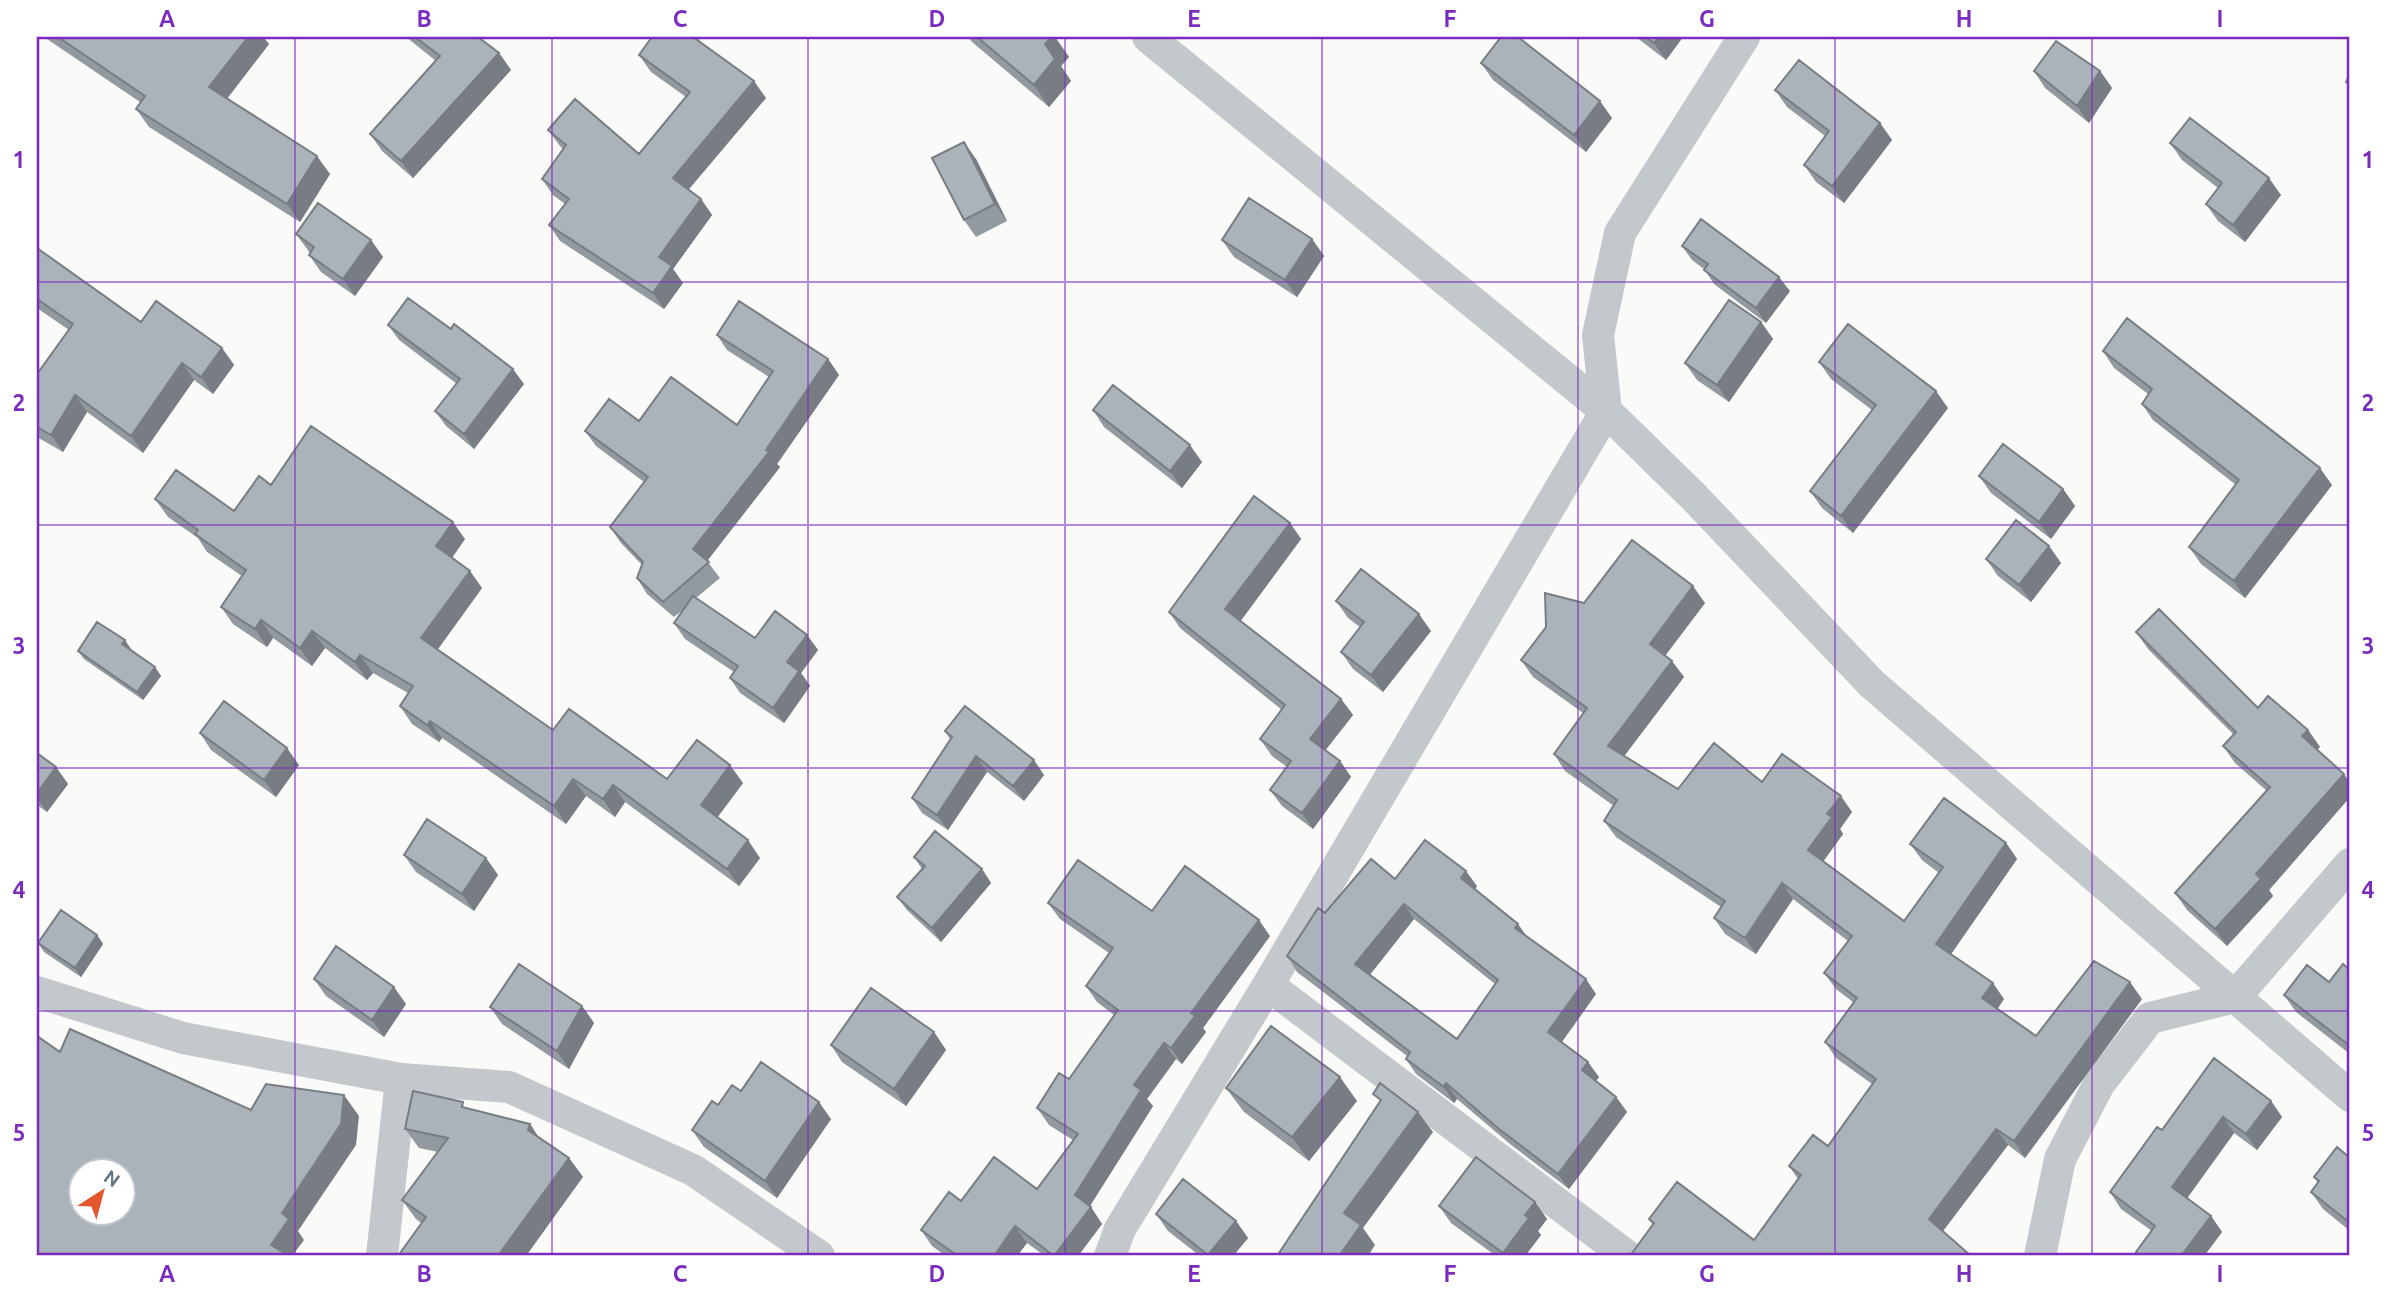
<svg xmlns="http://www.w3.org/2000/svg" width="2387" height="1293" font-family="Ubuntu,sans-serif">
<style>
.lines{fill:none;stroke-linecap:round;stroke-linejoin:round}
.minor{stroke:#c3c8cc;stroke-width:32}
.wall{fill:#929a9f;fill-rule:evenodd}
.shaded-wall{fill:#777d82}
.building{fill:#aab3b9;stroke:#777d82;stroke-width:2;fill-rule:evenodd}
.grid{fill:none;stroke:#7b2cbf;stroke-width:2;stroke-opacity:0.55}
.neatline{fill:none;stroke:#7b2cbf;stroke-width:2.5}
.grid-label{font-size:23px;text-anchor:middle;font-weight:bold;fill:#7b2cbf}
</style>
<rect width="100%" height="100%" fill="#fafaf8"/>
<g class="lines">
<path class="minor" d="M1148,37L1606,411L1694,497L1872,684L2350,1096
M1268,985L1627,1256
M37,992L183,1038L401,1079L509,1087L693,1170L819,1256
M382,1256L401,1079
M1110,1256L1120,1229L1268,985L1606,411L1598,335L1620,233L1744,37
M2040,1256L2060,1159L2099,1084L2150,1018L2235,997L2350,864"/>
</g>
<path class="wall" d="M44,37H263L269,44L227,99L330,174L300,222L149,127L136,109L140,102Z
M406,37H478L499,53L511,70L413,178L382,151L370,134L436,61Z
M652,37H697L702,44L766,98L688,190L701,199L712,215L673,269L683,283L664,309L560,241L549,225L565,204L553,195L542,179L563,149L560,146L548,130L639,154L686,97L651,72L639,55Z
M968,37H1055L1069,57L1061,66L1071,81L1049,107L972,42Z
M1636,37H1683L1666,60Z
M1481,63L1612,118L1586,152L1493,80Z
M2034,71H2100L2112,88L2089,123L2045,88Z
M1775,90L1880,123L1892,140L1844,203L1816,182L1804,165L1825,136L1787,107Z
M2170,143L2281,195L2245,242L2218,221L2206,204L2218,188L2182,160Z
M976,159L1007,221L976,237L964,220Z
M296,234L371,240L383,257L355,296L321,272L309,255L310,253Z
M1312,239L1324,256L1297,297L1234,257L1222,240Z
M1682,246L1790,291L1766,323L1714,284L1704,269L1692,260Z
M37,248L141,322L222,348L234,365L213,394L194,380L143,453L87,412L63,452L37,437V374L69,330L37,308Z
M1761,322L1773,339L1729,402L1697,380L1685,363Z
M388,325L524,384L474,449L446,426L435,411L457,384L399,340Z
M717,335L828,359L839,375L777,464L780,467L707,561L720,578L696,598L755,638L807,635L818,650L801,673L810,686L784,723L740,693L730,678L734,672L685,639L674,623L684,609L674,617L647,594L637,578L642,565L621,543L610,527L644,482L596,446L585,431L737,425L769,377L727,350Z
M2103,351L2332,485L2245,598L2201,564L2189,547L2236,485L2153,420L2142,404L2148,394L2114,368Z
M1819,362L1948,408L1853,533L1822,508L1810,491L1872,410L1831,379Z
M1093,410L1202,462L1182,488L1104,427Z
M1979,476L2063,489L2075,506L2051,539L1991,493Z
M271,485L465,539L452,558L482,588L437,650L553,730L667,779L743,783L717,818L760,858L739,886L625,802L615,817L586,796L566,824L442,738L439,742L412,724L400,706L408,693L373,673L367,680L325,648L312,666L273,638L267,647L233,624L221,607L242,576L207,552L198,538L168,517L155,499L234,511Z
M1290,523L1301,539L1240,621L1341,699L1353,715L1325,750L1340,761L1351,777L1313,829L1282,806L1270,790L1287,767L1272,756L1260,739L1282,710L1180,628L1169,612Z
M2049,546L2061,563L2031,602L1998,576L1986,559Z
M1336,601L1431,631L1383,692L1353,669L1341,652L1360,627L1348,618Z
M1584,603H1705L1665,655L1684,677L1624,756L1678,789L1762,782L1852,812L1840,829L1843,834L1823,861L1904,921L1939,873L1922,860L1910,844L2006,843L2017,859L1951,954L2004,999L1997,1009L2036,1036L2142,999L2025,1158L2008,1145L1943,1231L1630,1256L1653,1225L1649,1219L1754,1240L1798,1179L1789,1166L1828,1146L1872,1084L1836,1058L1825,1042L1853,1002L1836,989L1824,973L1848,941L1793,899L1756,954L1725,934L1714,918L1721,907L1616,837L1604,821L1614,806L1565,771L1554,754L1583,713L1533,677L1521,660Z
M2136,632L2258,708L2308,730L2320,747L2317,749L2350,783V797L2269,890L2273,896L2227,946L2187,910L2175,893L2267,791L2235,763L2223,746L2234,735L2148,649Z
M130,649L155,667L161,676L143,700L84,659L78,651Z
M945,731L1044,775L1024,801L987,772L948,830L922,813L912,798L950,739Z
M200,733L299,765L276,797L211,750Z
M37,753L56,767L68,784L47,812L37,805Z
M404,855L486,858L498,875L474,911L416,872Z
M914,857L982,869L991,883L941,942L907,910L897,897L922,869Z
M1395,879L1477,886L1475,889L1518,924L1526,936L1596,994L1562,1042L1599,1077L1596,1081L1616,1097L1627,1112L1569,1189L1510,1144L1457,1099L1454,1103L1416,1074L1406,1059L1407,1056L1297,972L1287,956L1325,913ZM1414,919L1495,984L1457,1039L1370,975Z
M1048,903L1152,911L1270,936L1203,1028L1206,1032L1182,1064L1176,1059L1147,1099L1153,1106L1090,1206L1102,1224L1078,1256H1045L1027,1243L1017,1256H946L932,1246L921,1230L961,1201L1037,1189L1073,1140L1049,1125L1037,1108L1069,1079L1114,1015L1097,1002L1086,986L1109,953L1060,919Z
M97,935L103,944L81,977L44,952L38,943Z
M2350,970V1054L2296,1012L2284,995L2329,982Z
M314,979L406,1004L384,1037L326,996Z
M582,1006L594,1023L569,1069L502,1024L490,1007Z
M934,1032L946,1050L906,1106L842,1062L831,1045Z
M1226,1088L1357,1101L1309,1161L1244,1112Z
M741,1091L831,1119L777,1198L704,1147L692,1130L718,1105Z
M2271,1101L2282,1117L2257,1150L2234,1133L2187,1198L2211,1216L2222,1232L2204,1256H2139L2136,1252L2152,1231L2121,1209L2110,1192L2162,1130Z
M468,1108L530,1124L539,1138L569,1158L583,1177L421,1223L416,1219L402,1200L438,1152L419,1148L405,1129Z
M2350,1158V1231L2323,1209L2311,1192L2318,1183L2314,1177Z
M1535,1202L1547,1219L1538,1231L1541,1235L1525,1256H1496L1451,1223L1439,1206Z
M1156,1214L1236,1221L1248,1238L1233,1256H1200L1168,1231Z"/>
<path class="shaded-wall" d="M248,37H263L269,44L221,106L209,87Z
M1052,37H1055L1069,57L1061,66L1071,81L1049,107L1034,85L1045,44Z
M1659,37H1683L1666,60L1654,43Z
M499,53L511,70L413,178L401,161Z
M2100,71L2112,88L2089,123L2077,106Z
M754,81L766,98L684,195L673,178Z
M1600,101L1612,118L1586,152L1574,135Z
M1880,123L1892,140L1844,203L1832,186Z
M964,142L976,159L1007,221L995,204Z
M317,156L330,174L300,222L287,204Z
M2269,178L2281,195L2245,242L2233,225Z
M701,199L712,215L673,269L683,283L664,309L653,293L659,257Z
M1312,239L1324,256L1297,297L1285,280Z
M371,240L383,257L355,296L343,279Z
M1779,277L1790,291L1766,323L1756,308Z
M1761,322L1773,339L1729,402L1717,385Z
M222,348L234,365L213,394L201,377Z
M828,359L839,375L777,464L780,467L704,565L693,549L766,450Z
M182,363L194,380L143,453L131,436Z
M513,369L524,384L474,449L464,434Z
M1936,391L1948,408L1853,533L1841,516Z
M75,395L87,412L63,452L51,435Z
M1190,445L1202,462L1182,488L1170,471Z
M2320,468L2332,485L2245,598L2234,581Z
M2063,489L2075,506L2051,539L2039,522Z
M453,522L465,539L448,563L436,546Z
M1290,523L1301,539L1237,626L1225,609Z
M2049,546L2061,563L2031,602L2019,585Z
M470,571L482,588L433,656L421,638Z
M1693,586L1705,603L1662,660L1650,644Z
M1419,614L1431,631L1383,692L1371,675Z
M261,620L273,638L267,647L255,629Z
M312,631L325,648L312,666L300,648Z
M807,635L818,650L801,673L810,686L784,723L773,708L787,662Z
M125,640L131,649L128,652L122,644Z
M360,655L373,673L367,680L355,662Z
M1672,661L1684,677L1619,763L1608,746Z
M155,667L161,676L143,700L137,692Z
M1341,699L1353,715L1321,756L1310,739Z
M430,721L442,738L439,742L427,725Z
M2308,730L2320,747L2314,753L2302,736Z
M287,748L299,765L276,797L264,780Z
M976,756L987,772L948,830L937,815Z
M1034,760L1044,775L1024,801L1013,786Z
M1340,761L1351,777L1313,829L1302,813Z
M730,765L743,783L713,823L701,805Z
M56,767L68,784L47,812L37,798V793Z
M2344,774L2350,783V797L2269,890L2273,896L2227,946L2215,929L2256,874Z
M573,779L586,796L566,824L554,806Z
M613,785L625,802L615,817L603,799Z
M1841,796L1852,812L1840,829L1843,834L1820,866L1808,850L1827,814Z
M748,840L760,858L739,886L727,869Z
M2006,843L2017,859L1947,960L1936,944Z
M486,858L498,875L474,911L462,894Z
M982,869L991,883L941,942L932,928Z
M1466,871L1477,886L1472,894L1461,878Z
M1782,883L1793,899L1756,954L1745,938Z
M1404,904L1414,919L1366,979L1355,964Z
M1259,920L1270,936L1203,1028L1206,1032L1182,1064L1171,1048L1191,1013Z
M1518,924L1529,940L1515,928Z
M97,935L103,944L81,977L75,968Z
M1586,979L1596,994L1558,1047L1548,1032Z
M2130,982L2142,999L2025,1158L2014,1141Z
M1993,983L2004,999L1994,1014L1982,998Z
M394,987L406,1004L384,1037L372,1020Z
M582,1006L594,1023L569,1069L557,1051Z
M934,1032L946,1050L906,1106L894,1089Z
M1164,1043L1176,1059L1147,1099L1153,1106L1086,1212L1075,1195L1134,1085Z
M1588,1062L1599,1077L1593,1085L1582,1070Z
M1340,1077L1357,1101L1309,1161L1292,1137Z
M1446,1083L1457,1099L1454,1103L1444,1087Z
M344,1095L359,1116L356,1145L298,1231L304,1240L292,1256H279L271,1245L282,1213Z
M1616,1097L1627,1112L1569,1189L1558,1174Z
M2271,1101L2282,1117L2257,1150L2246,1134Z
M819,1102L831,1119L777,1198L765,1181Z
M1418,1112L1433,1132L1363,1228L1375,1245L1368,1256H1339L1344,1213Z
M2223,1117L2234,1133L2183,1204L2172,1187Z
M530,1124L543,1144L528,1130Z
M1996,1129L2008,1145L1940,1235L1929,1219Z
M569,1158L583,1177L526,1256H502L500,1253Z
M1535,1202L1547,1219L1538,1231L1541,1235L1525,1256H1505L1503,1253L1525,1215Z
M1091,1207L1102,1224L1078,1256H1055Z
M2211,1216L2222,1232L2204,1256H2181Z
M1236,1221L1248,1238L1233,1256H1209L1208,1255Z
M1015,1226L1027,1243L1017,1256H994Z"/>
<path class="building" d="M58,37H248L209,87L317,156L287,204L136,109L145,96Z
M415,37H478L499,53L401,161L370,134L440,56Z
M652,37H693L754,81L673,178L701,199L659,257L672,266L653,293L549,225L569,199L542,179L566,145L548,130L575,99L639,154L690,92L639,55Z
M977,37H1052L1045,44L1055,59L1034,85Z
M1501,37H1518L1600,101L1574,135L1481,63Z
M1646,37H1659L1654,43Z
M2056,41L2100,71L2077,106L2034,71Z
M1799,60L1880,123L1832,186L1804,165L1829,131L1775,90Z
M2350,74V84L2346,82Z
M2190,118L2269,178L2233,225L2206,204L2222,183L2170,143Z
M964,142L995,204L964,220L932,158Z
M1249,198L1312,239L1285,280L1222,240Z
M318,203L371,240L343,279L309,255L314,247L296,234Z
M1701,219L1779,277L1756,308L1704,270L1708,264L1682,246Z
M37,248L141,322L156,301L222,348L201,377L182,363L131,436L75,395L51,435L37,427V374L73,324L37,299Z
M408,298L451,329L454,324L513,369L464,434L435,411L460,379L388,325Z
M1729,300L1761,322L1717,385L1685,363Z
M739,301L828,359L766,450L769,452L693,549L709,562L663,602L637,578L643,562L610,527L648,477L585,431L609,399L639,421L671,377L737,425L773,371L717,335Z
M2127,318L2320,468L2234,581L2189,547L2239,480L2142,404L2152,389L2103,351Z
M1848,324L1936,391L1841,516L1810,491L1876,405L1819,362Z
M1113,385L1190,445L1170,471L1093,410Z
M311,426L453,522L436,546L470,571L421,638L553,730L569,709L667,779L697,740L730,765L701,805L748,840L727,869L613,785L603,799L573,779L554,806L430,721L427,725L400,706L413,686L360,655L355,662L312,631L300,648L261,620L255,629L221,607L246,570L195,534L198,530L155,499L176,470L234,511L259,476L271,485Z
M2003,444L2063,489L2039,522L1979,476Z
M1254,496L1290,523L1225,609L1341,699L1310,739L1340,761L1302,813L1270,790L1291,761L1260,739L1285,705L1169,612Z
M2016,520L2049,546L2019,585L1986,559Z
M1632,540L1693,586L1650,644L1672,661L1608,746L1678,789L1714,743L1762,782L1782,754L1841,796L1827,814L1832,817L1808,850L1904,921L1943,867L1910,844L1944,798L2006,843L1936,944L1993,983L1982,998L2036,1036L2094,961L2130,982L2014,1141L1996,1129L1929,1219L1971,1256H1630L1654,1223L1649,1219L1677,1182L1754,1240L1801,1175L1789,1166L1813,1135L1828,1146L1876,1079L1825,1042L1857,998L1824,973L1852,936L1782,883L1745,938L1714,918L1725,901L1604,821L1617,800L1554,754L1587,708L1521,660L1546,627L1545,593L1584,603Z
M1361,569L1419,614L1371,675L1341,652L1364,622L1336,601Z
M693,596L755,638L775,611L807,635L787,662L799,671L773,708L730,678L738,666L674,623Z
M2159,609L2258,708L2268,696L2308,730L2302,736L2344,774L2256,874L2261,879L2215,929L2175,893L2270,787L2223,746L2236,732L2136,632Z
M97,622L125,640L122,644L155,667L137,692L78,651Z
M224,701L287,748L264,780L200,733Z
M965,706L1034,760L1013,786L976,756L937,815L912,798L952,737L945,731Z
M37,753L56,767L37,793Z
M427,819L486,858L462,894L404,855Z
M935,831L982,869L932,928L897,897L925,866L914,857Z
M1425,840L1466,871L1461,878L1518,924L1515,928L1586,979L1548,1032L1588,1062L1582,1070L1616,1097L1558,1174L1499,1129L1446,1083L1444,1087L1406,1059L1410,1052L1287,956L1318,908L1325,913L1371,859L1395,879ZM1404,904L1498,980L1457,1039L1355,964Z
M1078,860L1152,911L1185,866L1259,920L1191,1013L1195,1016L1171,1048L1164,1043L1134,1085L1141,1090L1075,1195L1091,1207L1054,1256L1015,1226L994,1256H958L921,1230L949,1192L961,1201L994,1157L1037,1189L1078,1134L1037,1108L1059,1073L1069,1079L1118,1010L1086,986L1113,948L1048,903Z
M61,910L97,935L75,968L38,943Z
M336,946L394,987L372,1020L314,979Z
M519,964L582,1006L557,1051L490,1007Z
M2343,964L2350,970V1046L2284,995L2307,965L2329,982Z
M871,988L934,1032L894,1089L831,1045Z
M1271,1026L1340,1077L1292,1137L1226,1088Z
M70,1029L251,1110L266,1084L344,1095L341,1124L282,1213L289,1219L271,1245L289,1256H37V1036L60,1052ZM80,1171H122V1213H80Z
M2214,1058L2271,1101L2246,1134L2223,1117L2172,1187L2211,1216L2181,1256H2142L2136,1252L2155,1226L2110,1192L2157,1127L2162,1130Z
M761,1062L819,1102L765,1181L692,1130L712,1101L718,1105L732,1085L741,1091Z
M1380,1083L1418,1112L1344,1213L1361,1225L1339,1256H1277L1381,1100L1373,1094Z
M413,1091L463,1102L462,1107L530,1124L528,1130L569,1158L500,1253L504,1256H398L426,1217L402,1200L448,1138L405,1129Z
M2337,1147L2350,1158V1223L2311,1192L2319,1181L2314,1177Z
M1476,1157L1535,1202L1525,1215L1529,1218L1503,1253L1439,1206Z
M1183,1179L1236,1221L1208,1255L1156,1214Z"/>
<path class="grid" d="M295,37V1256M552,37V1256M808,37V1256M1065,37V1256M1322,37V1256M1578,37V1256M1835,37V1256M2092,37V1256M37,282H2350M37,525H2350M37,768H2350M37,1011H2350"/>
<rect width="2387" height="1293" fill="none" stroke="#ffffff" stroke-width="77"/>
<g transform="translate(102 1192) rotate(36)"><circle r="33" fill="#ffffff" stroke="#c1c8cd" stroke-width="2"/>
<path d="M0-5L12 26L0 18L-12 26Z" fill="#e4572e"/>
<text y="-10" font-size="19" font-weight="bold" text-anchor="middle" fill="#657683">N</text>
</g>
<rect x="38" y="38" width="2310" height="1216" class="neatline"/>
<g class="grid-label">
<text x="167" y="27">A</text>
<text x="424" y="27">B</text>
<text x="680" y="27">C</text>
<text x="937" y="27">D</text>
<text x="1194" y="27">E</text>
<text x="1450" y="27">F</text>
<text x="1707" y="27">G</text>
<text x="1964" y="27">H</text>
<text x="2220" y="27">I</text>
<text x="19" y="168">1</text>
<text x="2368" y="168">1</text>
<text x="19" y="411">2</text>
<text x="2368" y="411">2</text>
<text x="19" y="654">3</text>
<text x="2368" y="654">3</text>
<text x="19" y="898">4</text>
<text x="2368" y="898">4</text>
<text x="19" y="1141">5</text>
<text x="2368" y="1141">5</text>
<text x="167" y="1282">A</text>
<text x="424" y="1282">B</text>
<text x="680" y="1282">C</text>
<text x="937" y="1282">D</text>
<text x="1194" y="1282">E</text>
<text x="1450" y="1282">F</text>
<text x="1707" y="1282">G</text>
<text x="1964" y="1282">H</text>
<text x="2220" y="1282">I</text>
</g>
</svg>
